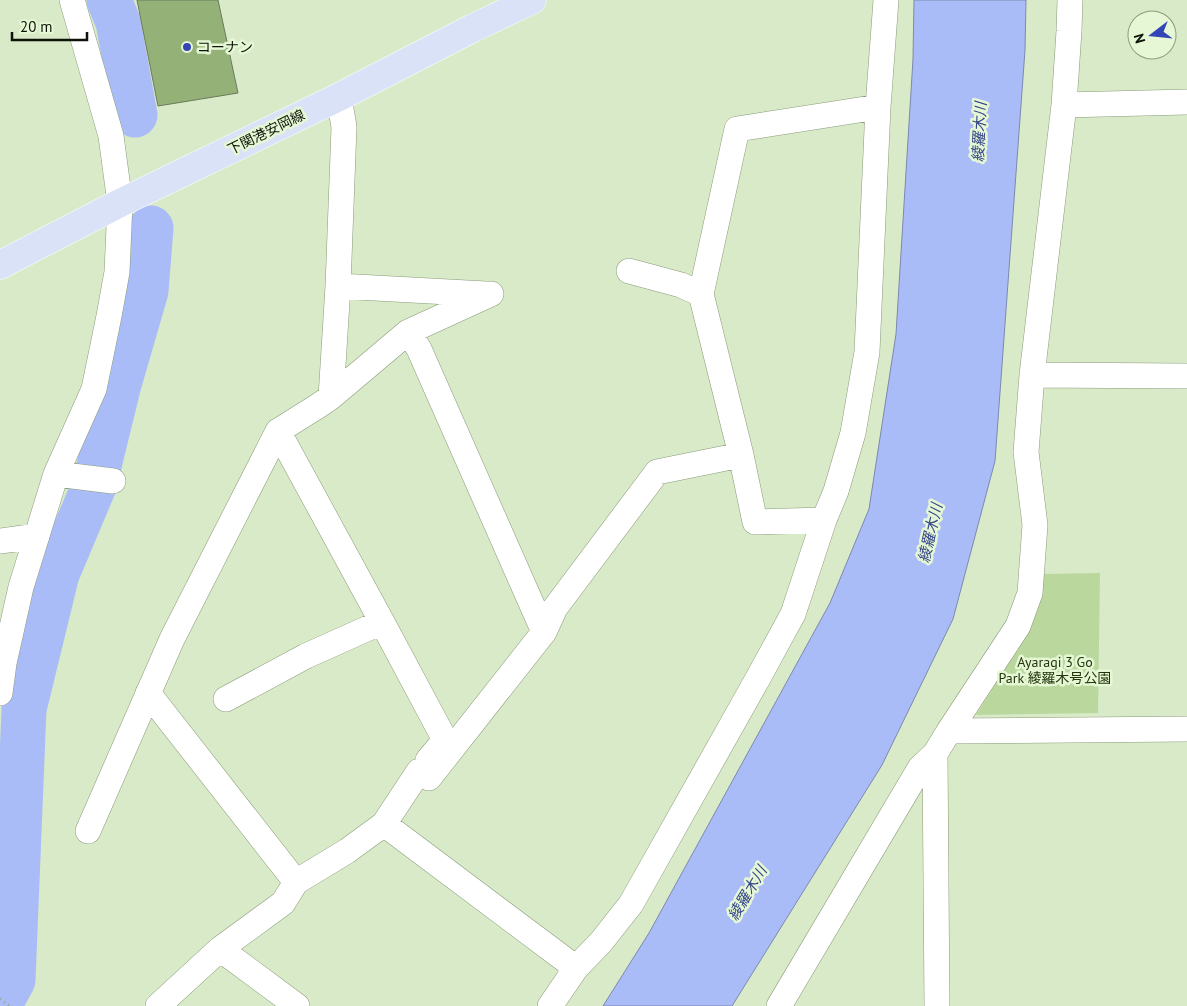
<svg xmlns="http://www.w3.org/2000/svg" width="1187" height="1006" font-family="'PT Sans','Noto Sans JP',sans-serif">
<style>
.green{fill:#bad89d}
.water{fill:#aabcf7;stroke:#7b89af}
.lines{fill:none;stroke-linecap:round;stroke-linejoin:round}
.river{stroke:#aabcf7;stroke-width:45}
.building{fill:#94b278;stroke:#6a7a5b}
.minor-casing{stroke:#8a9b7a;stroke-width:26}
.major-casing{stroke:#fff;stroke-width:29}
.path{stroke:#97a589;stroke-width:3;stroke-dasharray:1 4;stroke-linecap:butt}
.minor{stroke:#fff;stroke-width:25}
.major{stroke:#dae2f8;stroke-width:28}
.poi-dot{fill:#3445b7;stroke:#e5f7d4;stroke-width:2}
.labels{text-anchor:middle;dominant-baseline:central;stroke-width:5;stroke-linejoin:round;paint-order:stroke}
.poi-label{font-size:14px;fill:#0d1307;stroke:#e5f7d4;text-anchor:start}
.street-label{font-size:14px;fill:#0d1307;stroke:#e5f7d4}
.park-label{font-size:14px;fill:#24360c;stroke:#e5f7d4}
.water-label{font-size:15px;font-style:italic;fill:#35458a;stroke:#e5f7d4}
</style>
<rect width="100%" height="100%" fill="#d8eac7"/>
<path class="green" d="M1100,573L1098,713L976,715L1030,629L1043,574Z"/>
<path class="water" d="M914,0H1026L1025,50L995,461L953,619L882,765L732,1006H603L649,933L830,603L869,509L896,334L913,59Z"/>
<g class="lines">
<path class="river" d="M109,0L118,22L135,115
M0,1004L13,980L24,709L57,574L94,486L119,384L146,291L151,228"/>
</g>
<path class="building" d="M137,0H218L238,93L158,106Z"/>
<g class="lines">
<g class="minor-casing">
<path id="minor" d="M1064,105L1187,102
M629,271L681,285L701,294L737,129L878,107
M338,286L486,294
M701,294L741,455
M408,332L419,349L544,632
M1032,375L1187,376
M331,397L338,286L344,127L339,97
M278,431L382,622L445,740L428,760
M56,474L113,481
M0,541L37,536
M0,693L4,663L21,587L56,474L94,389L109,316L117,272L120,203L111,136L72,0
M148,693L296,882
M226,699L306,656L382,622
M949,731L1187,729
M935,754L937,1006
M384,824L576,968
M88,831L172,639L278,431L318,406L331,397L408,332L491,294
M220,949L297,1006
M158,1006L220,949L283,903L296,882L347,851L384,824L419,771L429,778L544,632L555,608L657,472L741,455L755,522L824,520
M550,1006L576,968L601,942L631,904L757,680L793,614L824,520L836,491L853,433L867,352L878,107L886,0
M779,1006L920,768L935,754L949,731L1018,626L1030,593L1035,525L1026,452L1032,375L1064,105L1069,31L1070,0"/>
</g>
<g class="major-casing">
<path id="major" d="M0,265L120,203L339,97L473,28L532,0"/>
</g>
<path class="path" d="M0,999L10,1006"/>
<use href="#minor" class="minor"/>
<use href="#major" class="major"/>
</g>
<circle class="poi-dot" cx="187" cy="47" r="5"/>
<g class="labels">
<g class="poi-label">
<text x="197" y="47">コーナン</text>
</g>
<g class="street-label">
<text transform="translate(266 132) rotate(-26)">下関港安岡線</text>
</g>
<g class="park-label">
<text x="1055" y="662">Ayaragi 3 Go<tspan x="1055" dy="16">Park 綾羅木号公園</tspan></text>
</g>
<g class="water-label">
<text transform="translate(979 132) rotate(-87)">綾羅木川</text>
<text transform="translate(930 533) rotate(-77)">綾羅木川</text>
<text transform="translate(747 893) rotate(-59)">綾羅木川</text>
</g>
</g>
<g transform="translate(1152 35) rotate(254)"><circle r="24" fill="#e5f7d4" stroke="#8f9c82"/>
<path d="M0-4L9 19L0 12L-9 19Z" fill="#3445b7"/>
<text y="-8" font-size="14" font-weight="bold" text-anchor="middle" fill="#0d1307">N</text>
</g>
<path d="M12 32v8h75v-8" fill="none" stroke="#0d1307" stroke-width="2.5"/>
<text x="20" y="32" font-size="15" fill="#0d1307" stroke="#e5f7d4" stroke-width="4" paint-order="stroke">20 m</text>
</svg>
